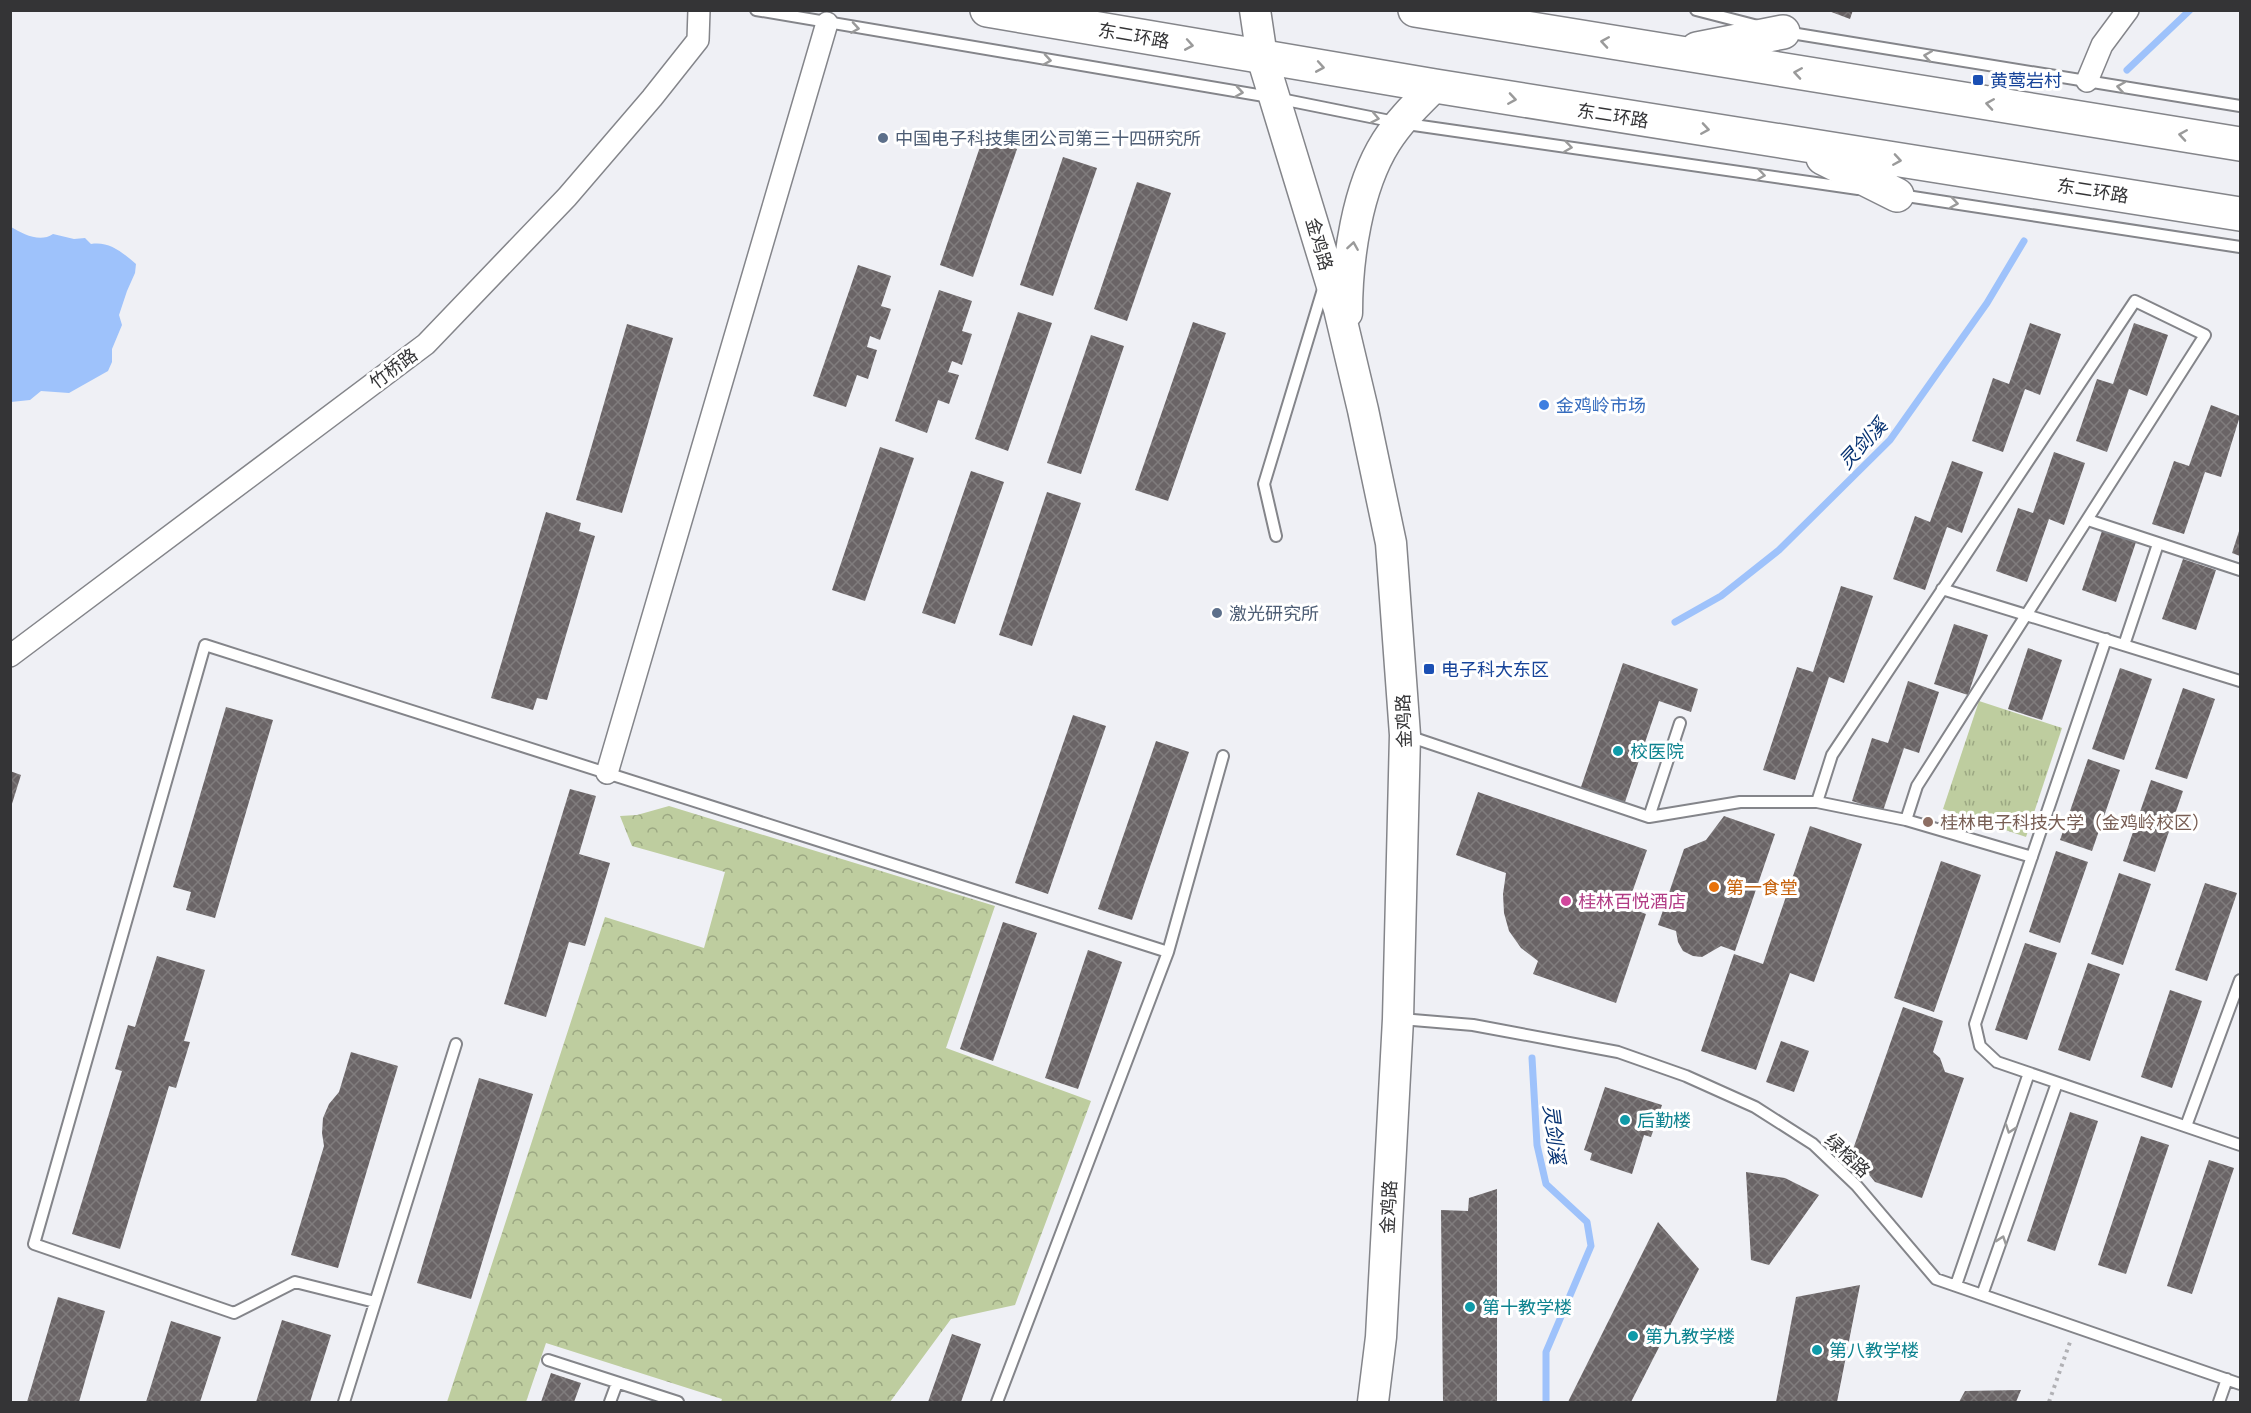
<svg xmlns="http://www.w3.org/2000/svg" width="2251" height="1413" font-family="'Golos Text','Noto Sans SC',sans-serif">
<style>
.forest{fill:url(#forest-crowns)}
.park{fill:url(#park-tufts)}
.water{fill:#9ec2fb}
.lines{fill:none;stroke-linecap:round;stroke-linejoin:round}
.stream{stroke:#9ec2fb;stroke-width:7}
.building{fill:url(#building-cross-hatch)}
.lane-casing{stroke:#84858a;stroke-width:14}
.street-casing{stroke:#84858a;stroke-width:24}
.secondary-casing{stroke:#84858a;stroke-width:33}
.primary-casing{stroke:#84858a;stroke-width:36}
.path{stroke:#b1b1b5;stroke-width:4;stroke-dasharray:3 4.5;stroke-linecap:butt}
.lane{stroke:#fff;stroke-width:10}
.street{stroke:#fff;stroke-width:21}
.secondary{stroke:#fff;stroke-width:30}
.primary{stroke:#fff;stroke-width:33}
.oneway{stroke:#9a9a9a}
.transit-dot{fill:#1a4fb4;stroke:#fff;stroke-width:2}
.service-dot{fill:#5c6f8a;stroke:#fff;stroke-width:2}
.shop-dot{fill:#3f7fe0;stroke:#fff;stroke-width:2}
.culture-dot{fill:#0f9aa8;stroke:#fff;stroke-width:2}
.education-dot{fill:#8d6e63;stroke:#fff;stroke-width:2}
.food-dot{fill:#e8710a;stroke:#fff;stroke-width:2}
.hotel-dot{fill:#d1479c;stroke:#fff;stroke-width:2}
.labels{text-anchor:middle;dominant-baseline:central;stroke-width:6;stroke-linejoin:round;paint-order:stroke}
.street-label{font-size:18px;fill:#343436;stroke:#fff}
.transit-label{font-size:18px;fill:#164399;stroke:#fff;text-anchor:start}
.service-label{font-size:18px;fill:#4e5e75;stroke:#fff;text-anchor:start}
.shop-label{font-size:18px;fill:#366cbe;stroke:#fff;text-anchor:start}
.culture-label{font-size:18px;fill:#0d838f;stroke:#fff;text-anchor:start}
.education-label{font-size:18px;fill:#785e54;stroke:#fff;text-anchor:start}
.food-label{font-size:18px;fill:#c56008;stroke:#fff;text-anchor:start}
.hotel-label{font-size:18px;fill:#b23c85;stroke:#fff;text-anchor:start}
.water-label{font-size:20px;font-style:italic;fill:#053171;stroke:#fff}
</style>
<defs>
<pattern id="forest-crowns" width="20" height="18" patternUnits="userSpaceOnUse" patternTransform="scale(1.5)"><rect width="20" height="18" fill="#becd9f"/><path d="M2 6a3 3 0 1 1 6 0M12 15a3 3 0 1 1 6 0" fill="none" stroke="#9ba782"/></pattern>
<pattern id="park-tufts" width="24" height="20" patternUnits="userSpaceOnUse" patternTransform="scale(1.5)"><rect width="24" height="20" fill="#becd9f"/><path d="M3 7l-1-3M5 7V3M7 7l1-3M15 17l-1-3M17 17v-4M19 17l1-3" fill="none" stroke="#9ba782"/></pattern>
<pattern id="building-cross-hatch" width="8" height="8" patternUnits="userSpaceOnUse" patternTransform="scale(1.5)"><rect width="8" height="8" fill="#6a6466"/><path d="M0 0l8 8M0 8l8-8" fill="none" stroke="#807c7d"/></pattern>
</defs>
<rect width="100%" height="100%" fill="#eff0f5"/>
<path class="forest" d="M669,806L995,906L946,1048L1091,1101L1015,1305L951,1319L890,1402H721L722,1399L546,1343L526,1402H447L605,917L704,948L725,872L632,846L620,816L637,815Z"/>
<path class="park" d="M1979,701L2062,728L2026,837L1943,809Z"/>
<path class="water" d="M11,227C23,234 40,243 53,234L74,239L85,238L91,244C109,241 122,252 136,264L135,273L127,291L119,315L122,325L112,349V362L108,371L69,393L41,391L30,400L11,402Z"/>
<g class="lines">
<path class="stream" d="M2127,70L2190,10
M1675,622L1721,596L1779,550L1890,440L1987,303L2024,241
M1532,1058L1537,1145L1546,1184L1587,1222L1591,1246L1546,1352V1402"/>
</g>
<path class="building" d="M1826,10H1853L1850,19Z
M983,138L1017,149L973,277L940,265Z
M1063,157L1097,168L1053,296L1020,285Z
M1137,182L1171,193L1127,321L1094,309Z
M858,265L891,276L881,306L891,309L880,340L870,336L867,347L877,350L868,379L857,375L846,407L813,396Z
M939,290L972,301L962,331L972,334L962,365L952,361L948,372L959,375L949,404L938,400L927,433L895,421Z
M1018,312L1052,323L1008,451L975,439Z
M1193,322L1226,333L1168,501L1135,490Z
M2030,323L2061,334L2040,395L2025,389L2003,452L1972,441L1993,378L2009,384Z
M2134,323L2168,335L2147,396L2129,389L2107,452L2076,441L2097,379L2113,384Z
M627,324L673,338L622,513L576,500Z
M1091,335L1124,346L1081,474L1047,463Z
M2211,405L2240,416L2221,477L2205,472L2184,534L2152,524L2174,461L2189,466Z
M880,447L914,458L865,601L832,590Z
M2054,452L2085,463L2064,525L2049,519L2027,582L1996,571L2018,508L2033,513Z
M1952,461L1983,472L1962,533L1947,527L1925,590L1893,579L1915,516L1930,522Z
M971,471L1004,482L955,624L922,613Z
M1047,492L1081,503L1032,646L999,635Z
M546,512L581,523L579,531L595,536L547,700L537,698L533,710L491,698Z
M2240,528V556L2232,553Z
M2102,531L2136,542L2116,602L2082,590Z
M2183,559L2216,570L2196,630L2162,619Z
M1841,586L1873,596L1844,683L1829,677L1795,780L1763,770L1797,667L1813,672Z
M1954,624L1988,635L1968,695L1934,684Z
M2028,648L2062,660L2042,720L2008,709Z
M1623,663L1698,689L1691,712L1659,701L1624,805L1580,790Z
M2120,668L2152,679L2124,760L2092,749Z
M1908,681L1939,692L1919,753L1904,748L1883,811L1852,801L1872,738L1888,743Z
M2183,688L2215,699L2187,779L2155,769Z
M226,707L273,720L215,918L186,910L191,892L173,887Z
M1073,715L1106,726L1048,894L1015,883Z
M1156,741L1189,752L1132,920L1098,909Z
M2088,759L2120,770L2092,851L2060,840Z
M10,771L21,775L11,807H10Z
M2151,780L2183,791L2155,872L2123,861Z
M570,789L596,796L579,854L610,863L585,946L569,942L546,1017L504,1004Z
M1478,792L1647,850L1627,907L1646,914L1616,1003L1533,974L1538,961L1521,948L1509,931L1504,913L1503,894L1506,873L1456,855Z
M1724,816L1775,834L1735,951L1721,946L1702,957L1693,956L1683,951L1678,942L1676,931L1658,925L1684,849L1706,840Z
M1810,826L1862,844L1814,982L1790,973L1756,1070L1701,1051L1734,954L1763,964Z
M2056,851L2088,862L2060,943L2029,932Z
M1941,861L1981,875L1934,1012L1894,998Z
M2119,873L2151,884L2123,965L2091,954Z
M2205,883L2237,893L2207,981L2175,970Z
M1003,922L1037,933L993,1061L960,1049Z
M2025,943L2057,953L2027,1040L1995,1030Z
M1088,950L1122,962L1078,1089L1045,1078Z
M157,956L205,970L184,1041L190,1042L176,1088L169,1086L120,1249L72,1234L122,1071L115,1069L128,1025L135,1027Z
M2088,963L2120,974L2090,1061L2058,1050Z
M2170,990L2202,1001L2172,1088L2141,1077Z
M1903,1007L1943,1021L1933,1052L1940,1058L1945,1072L1964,1078L1922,1198L1875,1182L1866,1171L1863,1160L1851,1155Z
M1781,1041L1809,1051L1794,1092L1766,1082Z
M351,1052L398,1066L338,1268L291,1255L324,1146L322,1133L323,1118L329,1104L339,1092Z
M479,1078L533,1094L471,1299L417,1283Z
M1605,1087L1662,1105L1651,1137L1644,1135L1632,1174L1590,1160L1592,1153L1584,1150Z
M2070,1112L2098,1121L2055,1251L2027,1241Z
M2141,1136L2169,1145L2126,1274L2098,1265Z
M2209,1160L2234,1168L2192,1294L2167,1286Z
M1746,1172L1785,1178L1819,1195L1769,1265L1751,1260Z
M1497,1189V1402H1443L1441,1210L1468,1211L1469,1198Z
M1658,1222L1699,1269L1631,1402H1568Z
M1860,1285L1837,1402H1776L1796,1297Z
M58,1297L105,1311L79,1402H27Z
M282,1320L331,1335L310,1402H256Z
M171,1321L221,1337L200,1402H146Z
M952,1334L981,1344L961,1402H928Z
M551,1373L581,1383L574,1402H541Z
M2021,1390L2016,1402H1959L1965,1391Z"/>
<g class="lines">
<g class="lane-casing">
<path id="lane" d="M756,10L1276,98L1400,123L1858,189
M1696,10L1758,26
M1785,32L2240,106
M1900,195L2240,247
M2088,520L2240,570
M1276,536L1264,484L1324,286
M1942,589L2240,681
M2106,639L1975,1024L1980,1046L1997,1062L2240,1145
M2124,645L2158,544
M1408,736L1649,817L1740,802H1817L1906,820L2032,857
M1817,802L1832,755L2135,301L2205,335L1917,786L1906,820
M1649,817L1680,723
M1401,1019L1473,1025L1618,1052L1686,1076L1755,1107L1813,1144L1857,1186L1936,1279L2240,1384
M2186,1126L2240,980
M1956,1285L2029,1073
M1982,1295L2057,1083
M375,1302L295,1282L234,1313L34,1244L205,645L1168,952
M548,1360L678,1402
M344,1402L456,1044
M610,1402L617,1383
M997,1402L1168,952L1223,756
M2219,1402L2227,1379"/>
</g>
<g class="street-casing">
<path id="street" d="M2087,81L2102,45L2128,10
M10,656L426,344L567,197L652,98L698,40L699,10
M607,773L827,23"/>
</g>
<g class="secondary-casing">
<path id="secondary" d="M1255,10L1262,57L1339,309L1363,410L1391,543L1405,735L1398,1019L1381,1337L1373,1402
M1347,313C1347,259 1357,188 1386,142C1399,121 1417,104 1435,86"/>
</g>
<g class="primary-casing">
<path id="primary" d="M987,10L1435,86L2240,214
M1415,10L2240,144
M1697,49L1783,32
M1823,158L1897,195"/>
</g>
<path class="path" d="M2049,1402L2070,1342"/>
<use href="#lane" class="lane"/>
<use href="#street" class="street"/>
<use href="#secondary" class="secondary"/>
<use href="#primary" class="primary"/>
</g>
<defs><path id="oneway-chevron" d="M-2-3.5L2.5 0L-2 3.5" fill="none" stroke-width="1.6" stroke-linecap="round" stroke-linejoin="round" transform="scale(1.5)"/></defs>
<g class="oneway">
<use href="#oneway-chevron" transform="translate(855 28) rotate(9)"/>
<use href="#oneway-chevron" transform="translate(1605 42) rotate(-171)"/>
<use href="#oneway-chevron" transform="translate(1189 45) rotate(10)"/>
<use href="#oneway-chevron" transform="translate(1928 56) rotate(-171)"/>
<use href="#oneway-chevron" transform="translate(1047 60) rotate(9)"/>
<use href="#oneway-chevron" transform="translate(1320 67) rotate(10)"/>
<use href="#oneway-chevron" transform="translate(1798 73) rotate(-171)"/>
<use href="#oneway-chevron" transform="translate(2121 87) rotate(-171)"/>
<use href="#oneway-chevron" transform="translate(1239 92) rotate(9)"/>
<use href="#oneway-chevron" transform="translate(1512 99) rotate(9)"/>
<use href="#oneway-chevron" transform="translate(1990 104) rotate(-171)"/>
<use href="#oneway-chevron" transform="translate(1375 118) rotate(11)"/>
<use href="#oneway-chevron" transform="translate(1705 129) rotate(9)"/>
<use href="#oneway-chevron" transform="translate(2183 135) rotate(-171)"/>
<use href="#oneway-chevron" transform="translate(1568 147) rotate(8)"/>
<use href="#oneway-chevron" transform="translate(1897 160) rotate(9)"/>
<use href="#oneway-chevron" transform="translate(1761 175) rotate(8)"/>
<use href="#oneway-chevron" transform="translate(1954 203) rotate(9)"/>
<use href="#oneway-chevron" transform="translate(1353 246) rotate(-81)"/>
<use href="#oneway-chevron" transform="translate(2010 1129) rotate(109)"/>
<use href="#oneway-chevron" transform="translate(2002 1240) rotate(-71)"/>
</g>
<g class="transit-dot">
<rect x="1972" y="74" width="12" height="12" rx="3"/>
<rect x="1423" y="663" width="12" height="12" rx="3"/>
</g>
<g class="service-dot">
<circle cx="883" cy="138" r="6"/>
<circle cx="1217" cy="613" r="6"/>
</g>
<circle class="shop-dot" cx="1544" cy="405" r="6"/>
<g class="culture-dot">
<circle cx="1618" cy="751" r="6"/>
<circle cx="1625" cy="1120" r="6"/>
<circle cx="1470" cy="1307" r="6"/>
<circle cx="1633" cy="1336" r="6"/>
<circle cx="1817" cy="1350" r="6"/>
</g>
<circle class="education-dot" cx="1928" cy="822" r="6"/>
<circle class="food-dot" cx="1714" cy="887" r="6"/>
<circle class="hotel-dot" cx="1566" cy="901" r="6"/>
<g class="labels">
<g class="street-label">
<text transform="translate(1134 35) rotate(10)">东二环路</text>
<text transform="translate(1613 115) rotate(9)">东二环路</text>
<text transform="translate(2093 190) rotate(9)">东二环路</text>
<text transform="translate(1320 244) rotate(74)">金鸡路</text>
<text transform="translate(393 368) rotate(-37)">竹桥路</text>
<text transform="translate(1403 721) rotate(-92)">金鸡路</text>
<text transform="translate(1848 1155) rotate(43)">绿榕路</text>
<text transform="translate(1388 1207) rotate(-87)">金鸡路</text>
</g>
<g class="transit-label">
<text x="1990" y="80">黄莺岩村</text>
<text x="1441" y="669">电子科大东区</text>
</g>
<g class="service-label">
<text x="895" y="138">中国电子科技集团公司第三十四研究所</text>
<text x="1229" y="613">激光研究所</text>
</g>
<g class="shop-label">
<text x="1556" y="405">金鸡岭市场</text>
</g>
<g class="culture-label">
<text x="1630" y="751">校医院</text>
<text x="1637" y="1120">后勤楼</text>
<text x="1482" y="1307">第十教学楼</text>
<text x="1645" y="1336">第九教学楼</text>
<text x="1829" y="1350">第八教学楼</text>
</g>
<g class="education-label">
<text x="1940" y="822">桂林电子科技大学（金鸡岭校区）</text>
</g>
<g class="food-label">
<text x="1726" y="887">第一食堂</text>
</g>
<g class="hotel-label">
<text x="1578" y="901">桂林百悦酒店</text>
</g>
<g class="water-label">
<text transform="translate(1862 443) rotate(-47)">灵剑溪</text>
<text transform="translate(1555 1134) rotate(83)">灵剑溪</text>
</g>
</g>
<rect width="2251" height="1413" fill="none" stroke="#343436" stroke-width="24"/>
</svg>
